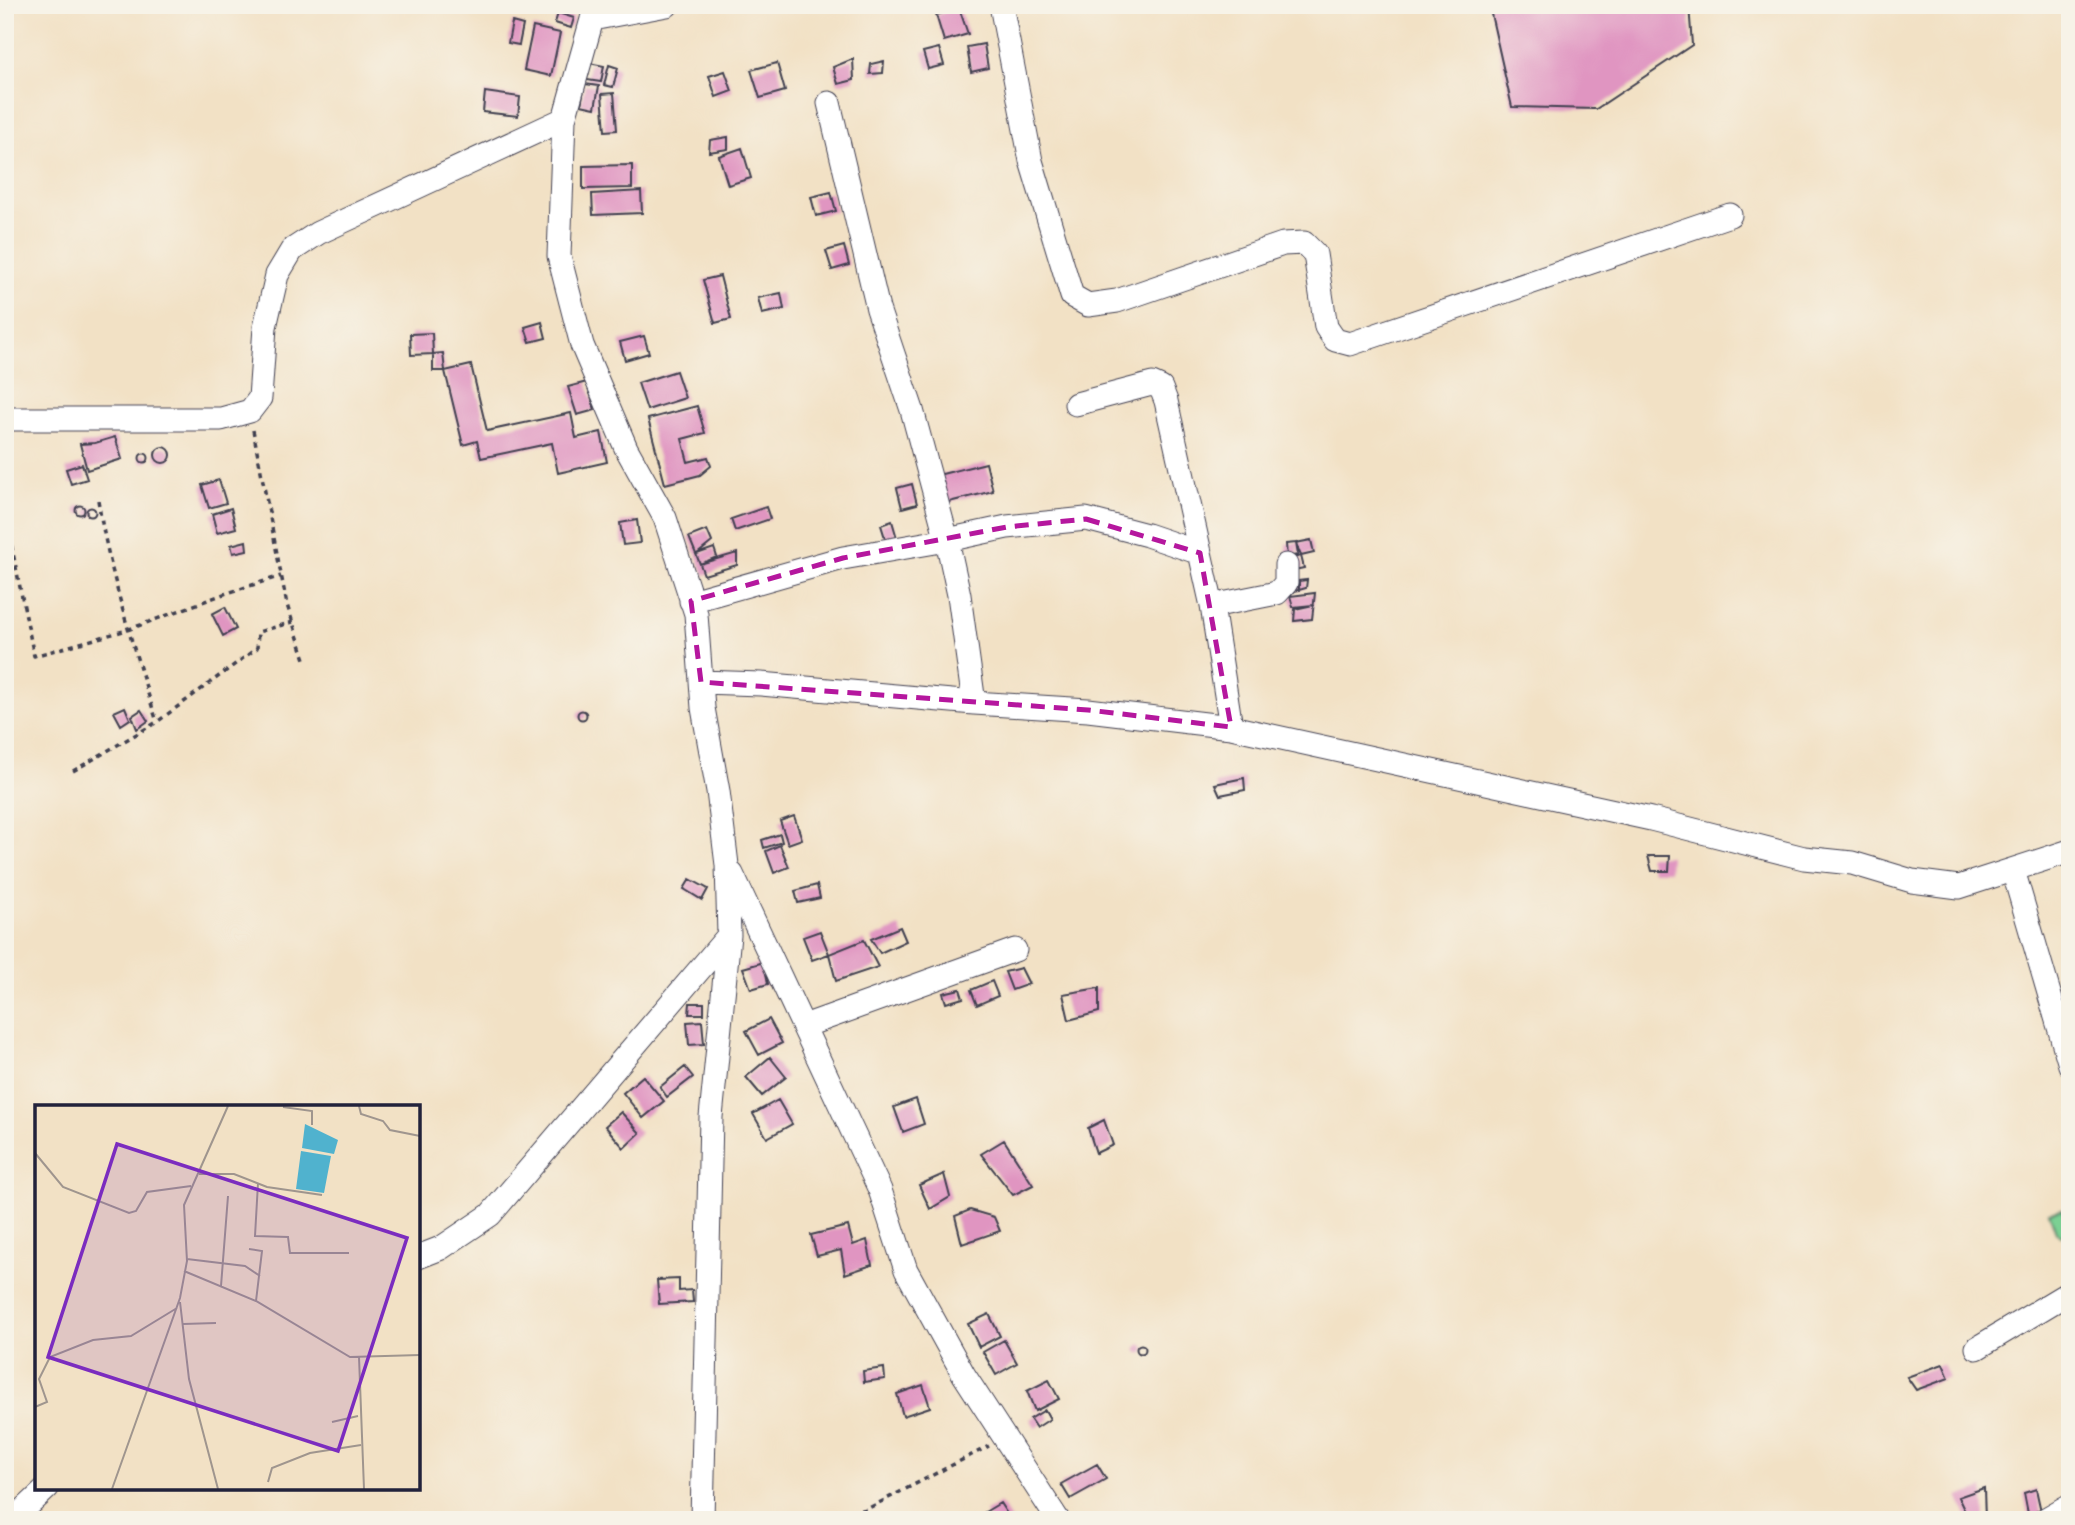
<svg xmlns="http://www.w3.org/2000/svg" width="2075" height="1525" font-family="'Comic Neue',sans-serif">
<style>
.green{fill:#7bd093;stroke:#4e7967;stroke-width:2}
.building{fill:#e095c1}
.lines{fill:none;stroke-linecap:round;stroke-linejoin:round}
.minor-casing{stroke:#413f50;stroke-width:25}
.path{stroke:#413f50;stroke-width:3.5;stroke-dasharray:5 5;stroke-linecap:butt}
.minor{stroke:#fff;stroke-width:23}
.marked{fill:none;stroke:#b5179e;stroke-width:5;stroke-dasharray:14 9;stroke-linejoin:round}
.inset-road{fill:none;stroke:#9f958e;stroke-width:2}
.view{fill:#7b2cbf;fill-opacity:0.15;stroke:#7b2cbf;stroke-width:3.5}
.inset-edge{fill:none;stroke:#22223b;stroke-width:3.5}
</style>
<rect width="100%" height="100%" fill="#f7f3e8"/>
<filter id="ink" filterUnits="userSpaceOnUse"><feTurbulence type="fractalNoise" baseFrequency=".0143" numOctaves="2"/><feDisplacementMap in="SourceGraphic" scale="14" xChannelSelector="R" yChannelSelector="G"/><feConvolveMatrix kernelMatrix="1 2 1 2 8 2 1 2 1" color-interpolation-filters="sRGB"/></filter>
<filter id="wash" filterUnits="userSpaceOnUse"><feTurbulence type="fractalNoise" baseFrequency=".00686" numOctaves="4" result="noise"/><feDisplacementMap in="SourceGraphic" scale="28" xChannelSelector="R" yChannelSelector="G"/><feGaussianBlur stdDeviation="1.57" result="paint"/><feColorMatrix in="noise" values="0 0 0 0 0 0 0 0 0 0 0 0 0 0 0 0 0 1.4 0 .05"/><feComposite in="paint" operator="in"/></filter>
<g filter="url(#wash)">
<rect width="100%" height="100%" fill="#f2e1c5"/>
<path class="green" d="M2063,1209L2070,1240L2056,1232L2049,1212Z"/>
<g id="blocks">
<path class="building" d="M1489,5H1689L1692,45L1596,109L1512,107Z
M959,8L968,34L944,41L936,15Z
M558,13L574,18L571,28L555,23Z
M512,22L523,25L519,45L508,43Z
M533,27L560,33L551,76L524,70Z
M984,44L988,68L971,72L967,47Z
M939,48L944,65L928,69L923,52Z
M853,59L854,80L838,84L833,67Z
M884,61L883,73L870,74L871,64Z
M589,63L604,66L601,82L587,80Z
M777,63L785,91L760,98L751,70Z
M609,65L618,68L613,87L604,85Z
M725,71L732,91L716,97L709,76Z
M585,84L599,86L595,108L581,105Z
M485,92L520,97L518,116L483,112Z
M614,93L617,130L605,131L602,94Z
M728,137V149L709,152L710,140Z
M742,148L751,178L728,185L719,156Z
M632,165V188L583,189V166Z
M641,191L642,213L593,215L592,194Z
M831,192L836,211L816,216L811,197Z
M844,246L849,265L832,270L826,251Z
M720,276L731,319L715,323L703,280Z
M781,293L784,309L762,314L758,298Z
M542,322L546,338L530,342L525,327Z
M432,333L433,354L411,355L410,334Z
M644,336L649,353L625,360L620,342Z
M443,353L445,371H433V354Z
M471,365L487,431L571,413L576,438L601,432L607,462L558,473L552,443L481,458L477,441L463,445L445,371Z
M676,371L685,398L647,410L638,383Z
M587,382L595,410L577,415L568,387Z
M697,406L705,433L682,439L688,462L708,457L711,466L700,475L665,484L648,419Z
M115,437L122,459L87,470L80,444L95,443Z
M155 455a8 8 0 1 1 16 0a8 8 0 1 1-16 0Z
M139.5 458a4.5 4.5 0 1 1 9 0a4.5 4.5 0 1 1-9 0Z
M986,463L993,491L941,504L934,476Z
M82,464L87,479L71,484L66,469Z
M219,480L226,503L209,508L202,485Z
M912,484L917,504L902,508L897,488Z
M75.5 510a4.5 4.5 0 1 1 9 0a4.5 4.5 0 1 1-9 0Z
M766,507L770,519L735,531L731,519Z
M86.5 512a4.5 4.5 0 1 1 9 0a4.5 4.5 0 1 1-9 0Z
M231,508L236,528L217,533L212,514Z
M637,520L640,543L623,545L620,523Z
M892,521L897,538L886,541L881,525Z
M707,530L712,542L697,554L714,548L717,557L700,564L689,537Z
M1311,540L1314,553L1301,556L1296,543Z
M246,541L247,550L233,553L231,545Z
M1296,543L1298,555L1287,557L1286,544Z
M737,553V565L704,575L700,564Z
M1301,556L1304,568L1289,571L1285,560Z
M1295,573L1299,590V581L1307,580L1306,588L1299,590L1291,591Z
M1315,593L1312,619L1294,621L1295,609L1313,605L1293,607L1290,596Z
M225,607L236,629L223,636L212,614Z
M125,707L130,719L121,725L114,712Z
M141,710L148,721L137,729L132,716Z
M577.5 715a4.5 4.5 0 1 1 9 0a4.5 4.5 0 1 1-9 0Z
M1244,778L1245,790L1220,795L1215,784Z
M794,816L802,839L788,844L780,821Z
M780,834L782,842L764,848L762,840Z
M780,845L789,867L774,873L766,851Z
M1648,856H1670L1669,871H1652Z
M690,879L708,889L702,900L684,889Z
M817,885L820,898L798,903L795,891Z
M900,927L906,941L880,953L871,939Z
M820,931L829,954L812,960L803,937Z
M864,940L878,967L836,981L829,954Z
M764,962L768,984L751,989L743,968Z
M1021,968L1029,984L1012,990L1005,972Z
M992,981L998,996L977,1005L971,990Z
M1099,988V1012L1069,1020L1063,994Z
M960,989L963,998L946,1003L943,993Z
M690,1003H704V1014H689Z
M769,1019L782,1043L759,1055L746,1031Z
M702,1021L704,1044L689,1045L687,1022Z
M770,1057L786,1077L762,1096L746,1077Z
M685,1067L693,1077L667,1097L660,1087Z
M643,1076L664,1101L643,1118L623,1093Z
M916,1099L924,1124L903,1132L894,1107Z
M778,1100L792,1124L767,1138L753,1114Z
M621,1112L640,1133L624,1148L605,1126Z
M1104,1120L1113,1145L1096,1153L1088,1128Z
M1004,1140L1033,1185L1013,1195L981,1154Z
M944,1174L950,1197L930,1209L919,1185Z
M970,1210L994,1217L1000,1231L962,1244L955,1216Z
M848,1226L853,1245L867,1240L872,1265L845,1274L841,1250L817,1256L811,1235Z
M679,1279V1291L692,1290L693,1302L659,1304L657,1280Z
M989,1314L1000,1336L979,1347L968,1324Z
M1004,1340L1017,1363L996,1375L983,1352Z
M1136.5 1349a4.5 4.5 0 1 1 9 0a4.5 4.5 0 1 1-9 0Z
M1943,1364L1949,1378L1916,1390L1907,1377Z
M884,1368L885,1379L864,1382L863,1371Z
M1049,1380L1059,1399L1035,1411L1027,1391Z
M923,1385L930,1407L903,1416L897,1394Z
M1045,1410L1050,1419L1036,1428L1030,1419Z
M1097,1464L1106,1479L1070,1499L1061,1484Z
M1984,1488L1985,1520H1969L1958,1497Z
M2036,1489L2042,1516L2029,1519L2024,1493Z
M1000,1503L1011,1520H990L985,1512Z"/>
</g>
</g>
<g filter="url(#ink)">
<use href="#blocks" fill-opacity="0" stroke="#413f50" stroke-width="2"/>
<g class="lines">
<g class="minor-casing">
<path id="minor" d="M596,5L564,119L559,256L582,345L626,448L665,518L696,614L703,708L718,791L727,865L729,935L711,1117L702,1520
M1001,5L1031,161L1072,296L1088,305L1117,301L1283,244L1304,243L1315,254L1326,327L1335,340L1350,344L1730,215
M592,19L667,5
M829,103L878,309L912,410L947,540L959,595L974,703
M1076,404L1152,384L1161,388L1166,401L1212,606L1231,727
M5,419H221L250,411L260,398L265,327L277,275L292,250L318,233L564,119
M691,601L843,558L947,540L1007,527L1086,519L1147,535L1200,553
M1212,606L1277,593L1286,583V565
M701,682L761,684L974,703L1088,710L1231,727L1651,819L1804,858L1852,863L1912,881L1959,887L2070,851
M2013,870L2070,1065
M732,874L880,1190L906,1270L964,1375L1058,1520
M804,1026L1015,950
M418,1257L441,1248L490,1215L729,935
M1977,1348L2070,1292
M13,1520L47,1488
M2044,1520L2070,1505"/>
</g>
<path class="path" d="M253,430L287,605L305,659
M5,496L11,543L34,656L127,630L224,594L281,576
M98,500C110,576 134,649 157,722
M73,771L157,722L257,648L258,632L293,622
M822,1520L867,1509L989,1446"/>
<use href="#minor" class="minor"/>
</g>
</g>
<path class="marked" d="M1086,519L1200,553L1231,727L1088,710L701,682L691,601L843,558L1007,527Z"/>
<g transform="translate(35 1105)">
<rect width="385" height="385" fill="#f2e1c5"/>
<path d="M270,19L303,35L299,49L267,43ZM266,46L296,51L289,88L261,84Z" fill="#50b2ce"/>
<path class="inset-road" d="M324,1L326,9L348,16L355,25L385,31M248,2L277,6V20M0,48L28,82L94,108L101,106L112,87L156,81M164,69H199L232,82L287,90M223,78L220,131L253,132L255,148H314M214,144L227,146L221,196M152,154L210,161L225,171M149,166L221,196L315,252L385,250M186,181L193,91M145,197L154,274L183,384M148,219L181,218M324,252L329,384M0,302L12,297L4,274L15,252L58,235L96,231L142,203M297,317L323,311M233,377L237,363L275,348L326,340M77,384L145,193L152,156L149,100L193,1"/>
<path class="view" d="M82,39L372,133L303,346L13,252Z"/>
<rect width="385" height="385" class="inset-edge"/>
</g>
<rect width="2075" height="1525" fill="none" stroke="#f7f3e8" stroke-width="28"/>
</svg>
